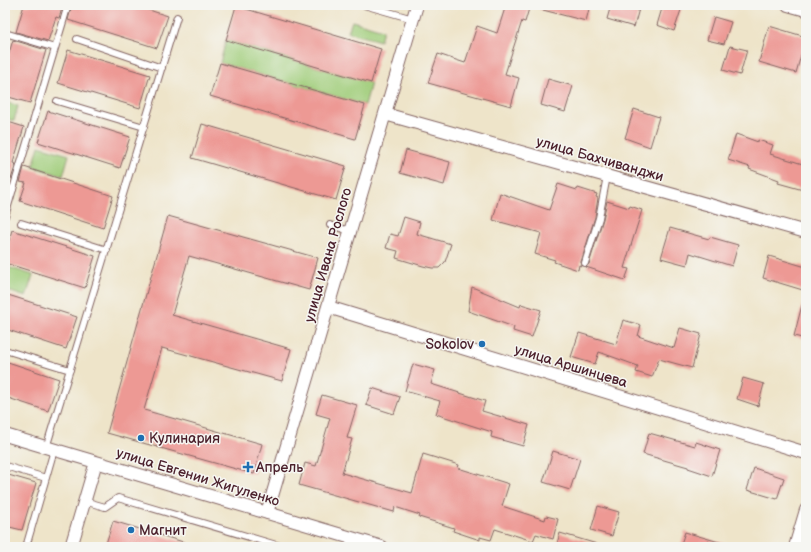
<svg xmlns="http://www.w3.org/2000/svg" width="811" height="552" font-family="'Balsamiq Sans',sans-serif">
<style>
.green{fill:#a0cd7a;stroke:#757652}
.building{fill:#ed9994}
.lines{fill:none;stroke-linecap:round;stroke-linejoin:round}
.lane-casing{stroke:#836462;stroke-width:8}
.street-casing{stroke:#836462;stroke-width:14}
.lane{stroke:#fff;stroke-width:6}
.street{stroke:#fff;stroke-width:12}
.poi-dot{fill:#1f6fb2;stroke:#f6f6f2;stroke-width:1.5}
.labels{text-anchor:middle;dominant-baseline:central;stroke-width:3;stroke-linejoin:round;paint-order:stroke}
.street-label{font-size:14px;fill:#4a1f2b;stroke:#f6f6f2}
.poi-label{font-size:14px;fill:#4a1f2b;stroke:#f6f6f2;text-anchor:start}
</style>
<rect width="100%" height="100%" fill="#f6f6f2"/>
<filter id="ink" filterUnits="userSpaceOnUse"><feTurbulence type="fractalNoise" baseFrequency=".025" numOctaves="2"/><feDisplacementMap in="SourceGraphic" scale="8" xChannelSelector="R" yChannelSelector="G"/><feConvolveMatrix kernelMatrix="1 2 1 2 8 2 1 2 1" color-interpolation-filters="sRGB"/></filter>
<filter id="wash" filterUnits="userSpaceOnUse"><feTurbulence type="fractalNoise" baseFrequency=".012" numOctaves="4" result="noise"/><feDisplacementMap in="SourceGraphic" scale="16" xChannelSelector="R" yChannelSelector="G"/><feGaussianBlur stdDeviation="0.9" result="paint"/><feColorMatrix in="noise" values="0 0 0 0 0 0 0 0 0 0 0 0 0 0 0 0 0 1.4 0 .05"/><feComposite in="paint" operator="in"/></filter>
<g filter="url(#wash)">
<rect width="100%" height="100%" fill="#eee4c9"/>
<path class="green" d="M352,21L383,30L380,41L348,32Z
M226,40L371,83L365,105L220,63Z
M5,102L18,106L14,121L5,118Z
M39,146L69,155L63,176L33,167Z
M5,266L33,275L26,297L5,290Z"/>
<g id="blocks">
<path class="building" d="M24,5H63L59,18L56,17L48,41L16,32Z
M72,5H133L168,16L157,48L68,20Z
M506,5H530L525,22L522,21L505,74L519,78L511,106L428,83L438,54L465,63L477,26L497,33Z
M540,5H590L586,21L539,9Z
M611,5H640L634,27L607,19Z
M663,5H675L682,7L674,31L657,25Z
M236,6L381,49L371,83L226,40Z
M714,17L731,22L724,44L707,40Z
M769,26L806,37L796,73L759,62Z
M13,40L46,50L30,103L5,96V66Z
M730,46L747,50L740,75L723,70Z
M68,50L150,75L140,108L58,83Z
M220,63L365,105L355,139L210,96Z
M548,79L573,86L565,112L541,105Z
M634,109L659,117L650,147L625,138Z
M48,111L130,137L120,168L38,142Z
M5,121L24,127L13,163L16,164L11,179H5Z
M202,124L346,166L336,200L192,158Z
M736,134L758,142V140L773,145L770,154L806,165V180L803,190L778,183L779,180L749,169L750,167L728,160Z
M406,150L450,162L444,185L400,173Z
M24,167L113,196L103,228L20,201L26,183L20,182Z
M558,184L577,190L578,188L597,194L596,197L598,198L595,217L581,262V266L579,265L578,270L554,262L555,260L535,254L541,233L493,220L500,193L549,210Z
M607,201L629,208L630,206L642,210L624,268L629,269L625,280L586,267L589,264L603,219Z
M168,216L318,258L309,290L189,256L172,315L291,349L282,381L162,348L144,410L262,444L254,474L107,433Z
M404,217L420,222L417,234L451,244L445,262L439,268H432L423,266L396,258L398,251L386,248L390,234L398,236Z
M670,228L709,239L710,237L738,245L732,266L690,253L687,265L661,258Z
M12,230L95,256L85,288L5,263V254Z
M769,256L806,267V291L763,278Z
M472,287L520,307L521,304L541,310L532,337L513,331L514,327L468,311Z
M5,294L77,317L66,349L5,329Z
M802,305H806V339L794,336Z
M623,320L641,325L638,336L674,348L680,328L701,334L692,368L659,359L652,377L636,372L638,366L599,352L595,364L571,357L579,333L616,344Z
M5,361L59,379L48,411L5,397Z
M413,364L435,370L431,384L485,401L482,411L529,425L523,446L491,437L492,432L436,414L440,401L405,391Z
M743,378L764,384L758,406L737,399Z
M372,388L400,397L394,414L366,405Z
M322,395L357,405L347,438L352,439L342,473L412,493L423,454L459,465L458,468L509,484L502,506L545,520L546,516L558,519L553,539L536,534L533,541L495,529L491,540L480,537V540L453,531L454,528L419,517L420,515L395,507L394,512L299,485L305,463L316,466L330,418L316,414Z
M649,433L695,446L696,442L720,450L712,476L688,468V467L643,454Z
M553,451L580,459L570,490L543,482Z
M754,468L784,478L777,499L747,490Z
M5,474L36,483L22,530L5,526Z
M598,506L619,512L612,536L591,530Z
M113,521L190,544L189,547H105Z
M685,532L726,544V547H680Z
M560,533L597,544V547H556Z"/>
</g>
</g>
<g filter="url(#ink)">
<use href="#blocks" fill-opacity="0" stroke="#836462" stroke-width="1"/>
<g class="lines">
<g class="lane-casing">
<path id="lane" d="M364,5L413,19
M5,33L55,48
M77,39L162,68
M57,101L144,127
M5,187L13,190
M5,216L68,5
M21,223L107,250
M330,225L350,231
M585,263L599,218L607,176
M5,350L70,370
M46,448L177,17
M5,466L46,478
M84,501L105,507L118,498L283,547
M26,547L54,450"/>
</g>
<g class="street-casing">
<path id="street" d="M788,5L806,10
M385,114L806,232
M328,307L806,453
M5,435L382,547
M267,513L417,5
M71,547L96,462
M795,547L806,510"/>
</g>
<use href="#lane" class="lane"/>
<use href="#street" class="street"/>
</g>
</g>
<g class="poi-dot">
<circle cx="482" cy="344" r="4"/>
<circle cx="141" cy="438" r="4"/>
<path d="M246 461h4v4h4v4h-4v4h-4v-4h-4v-4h4z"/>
<circle cx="131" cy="530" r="4"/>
</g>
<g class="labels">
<g class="street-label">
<text transform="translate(600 159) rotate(16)">улица Бахчиванджи</text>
<text transform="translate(328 255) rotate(-74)">улица Ивана Рослого</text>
<text transform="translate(571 366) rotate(17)">улица Аршинцева</text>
<text transform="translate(198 477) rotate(17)">улица Евгении Жигуленко</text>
</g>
<g class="poi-label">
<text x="474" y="344" text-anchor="end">Sokolov</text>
<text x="149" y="438">Кулинария</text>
<text x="256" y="467">Апрель</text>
<text x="139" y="530">Магнит</text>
</g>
</g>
<rect width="811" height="552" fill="none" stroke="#f6f6f2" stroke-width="20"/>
</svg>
